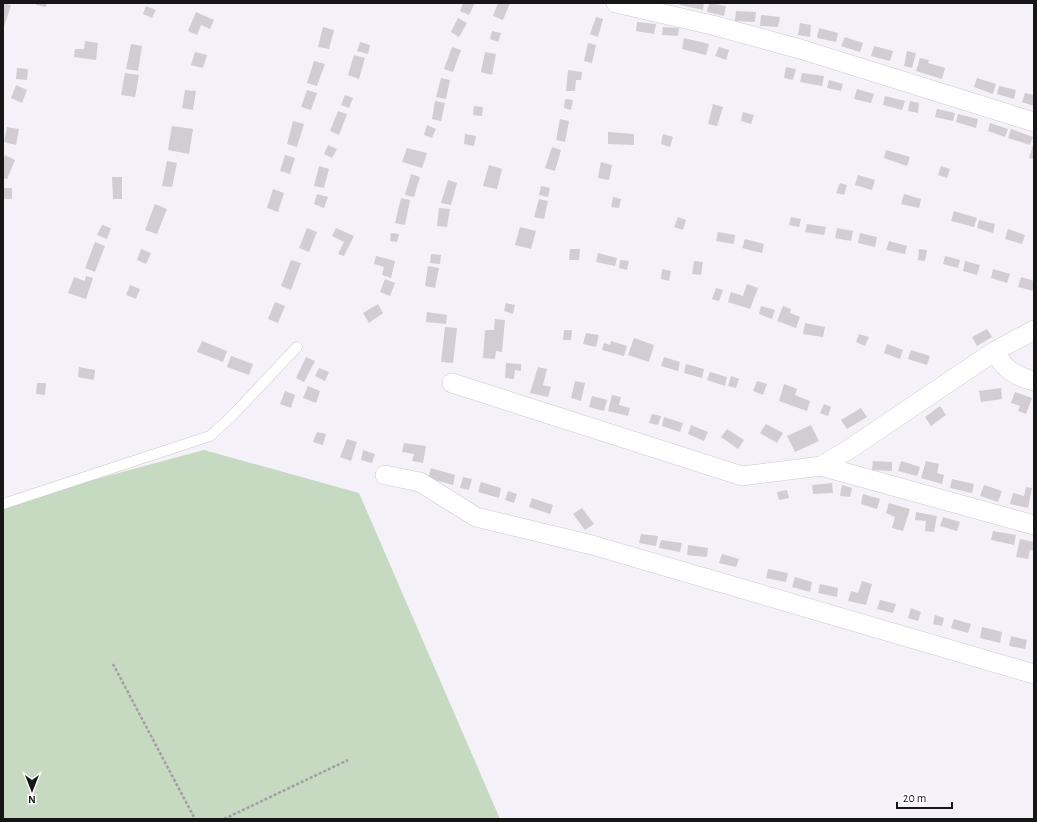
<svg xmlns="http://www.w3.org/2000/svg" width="1037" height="822" font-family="'Alegreya Sans',sans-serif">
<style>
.green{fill:#c6d9c1}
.building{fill:#d1cdd2}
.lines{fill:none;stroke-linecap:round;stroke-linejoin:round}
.service-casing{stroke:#cbc9ce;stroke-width:11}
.minor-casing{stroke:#cbc9ce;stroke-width:20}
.path{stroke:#a19fa3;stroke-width:2.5;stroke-dasharray:3 2;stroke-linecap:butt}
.service{stroke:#fff;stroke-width:10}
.minor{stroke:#fff;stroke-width:19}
</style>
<rect width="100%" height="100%" fill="#f4f2f8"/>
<path class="green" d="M204,450L359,493L500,819H3V504Z"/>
<path class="building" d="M3,3L11,5L3,30Z
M36,3H47L46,7L36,5Z
M463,3H475L469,15L460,11Z
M498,3H510L503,20L493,16Z
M680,3H704L703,10L680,5Z
M709,3L726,6L724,16L707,12Z
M146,6L156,10L152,18L143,14Z
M736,11L756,12L755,22L735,21Z
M196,12L214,20L210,29L201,25L197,35L188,31Z
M761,15L780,17L778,27L760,26Z
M596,17L603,19L598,37L590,34Z
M458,18L467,23L459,37L451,32Z
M637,22L656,24L654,34L636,31Z
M800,23L811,25L810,37L798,35Z
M323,27L334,30L329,49L318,47Z
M663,27L679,28L678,36L662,35Z
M819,28L838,33L836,42L817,38Z
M492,31L501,33L498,42L490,39Z
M845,37L863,43L860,52L841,46Z
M684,38L709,44L706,55L682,49Z
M85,41L98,43L96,60L74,57L75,49H84Z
M360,42L370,45L368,54L357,51Z
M588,43L596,45L592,63L584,61Z
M131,44L142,46L138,71L126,69Z
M874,46L893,51L890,61L871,56Z
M452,47L461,50L453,72L444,69Z
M719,47L729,50L726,60L715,56Z
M907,51L916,53L912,68L904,66Z
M195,52L207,55L203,68L191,65Z
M485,52L496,54L492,75L481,72Z
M354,55L365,58L359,79L348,75Z
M920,58L929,60L928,63L945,68L942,79L916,71Z
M314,61L325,64L317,86L307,83Z
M786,67L796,69L793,80L784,78Z
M17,68L28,69L27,80L16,79Z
M568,70L582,72L581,80H576L575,91H566Z
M125,73L139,75L135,97L121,95Z
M802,73L824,76L822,86L800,82Z
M441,78L450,80L446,99L436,97Z
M977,78L996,84L993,94L974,87Z
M829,80L843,84L841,91L827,88Z
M16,85L27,90L22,103L11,98Z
M999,86L1016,90L1014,99L997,94Z
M857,89L874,94L871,103L854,99Z
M185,90L196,91L193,110L182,108Z
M307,90L317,93L311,110L301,107Z
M1025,93L1034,95V106L1022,102Z
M345,95L353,98L349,108L341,105Z
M885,96L905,101L902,110L883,105Z
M565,99L573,100L571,110L564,108Z
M435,101L445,103L441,121L432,119Z
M910,101L919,103L918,113L908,111Z
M713,104L723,107L717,126L708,124Z
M474,106L483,107L482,116L473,115Z
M937,109L955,113L953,121L935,117Z
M338,111L347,114L339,135L330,131Z
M743,112L754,115L751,124L741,121Z
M958,114L978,119L976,128L956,122Z
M560,119L569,121L565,142L556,140Z
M293,121L304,124L297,147L287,144Z
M990,123L1008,129L1005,137L988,131Z
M427,125L436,129L432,138L424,135Z
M172,126L193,129L189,154L168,150Z
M7,127L19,129L16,145L4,142Z
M1011,129L1033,137L1030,145L1008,138Z
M608,132L634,134V145L608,144Z
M465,134L476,136L474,146L464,144Z
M663,134L673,137L670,147L661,144Z
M1034,142V159L1029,158Z
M328,145L337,149L332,158L324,154Z
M552,147L561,150L555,171L545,168Z
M407,148L427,153L422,168L402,162Z
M886,150L910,157L907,166L884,158Z
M5,155L15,160L7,179L3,178V160Z
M285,155L295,158L290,174L280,171Z
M167,161L177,163L172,187L162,186Z
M601,162L612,165L609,180L598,178Z
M489,165L502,169L497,189L483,186Z
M319,166L329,169L324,188L314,186Z
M941,166L950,169L947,178L938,175Z
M411,174L420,177L414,197L405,195Z
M858,175L875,180L872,190L855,185Z
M112,177H122V199H113Z
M448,180L457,183L451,205L441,203Z
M840,183L847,185L844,195L836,193Z
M541,186L550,188L548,197L539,195Z
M3,188H12V199H3Z
M273,189L284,193L278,212L267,208Z
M317,194L328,197L324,208L314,204Z
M904,194L921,199L919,208L901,204Z
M613,197L621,199L619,208L611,207Z
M401,198L410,200L405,225L395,223Z
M539,199L548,201L544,219L534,217Z
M155,204L167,209L157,234L145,230Z
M439,208L450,209L447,227L437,226Z
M954,211L977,218L974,227L951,221Z
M678,217L686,220L683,230L674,227Z
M791,217L801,219L799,227L789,225Z
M979,220L995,224L993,233L977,228Z
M807,224L826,227L824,235L805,232Z
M102,225L111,228L107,239L97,235Z
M520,227L536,231L531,249L515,245Z
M307,228L317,232L309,252L299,248Z
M336,228L354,236L344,256L338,254L344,242L332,236Z
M837,228L853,231L851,241L835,238Z
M1008,229L1025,235L1022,244L1005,239Z
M718,232L735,235L734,244L716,241Z
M391,233L399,234L397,242L390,241Z
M860,233L877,237L875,247L858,243Z
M745,239L764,244L762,253L742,248Z
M889,241L907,246L905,254L886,250Z
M95,242L105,246L95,272L85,268Z
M141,249L151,253L146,264L137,260Z
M570,249H580L579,260H569Z
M919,249L927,250L925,261L918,260Z
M598,253L617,258L615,266L596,262Z
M431,254L441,255L440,264L430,263Z
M376,256L395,261L391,278L382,275L384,267L374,264Z
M945,256L960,260L958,268L943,264Z
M291,260L301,263L291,290L281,286Z
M620,260L629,261L627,270L619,268Z
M694,261L703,262L701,275L692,274Z
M965,261L980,265L977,275L963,271Z
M428,266L439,268L435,288L425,286Z
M662,269L671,271L669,281L661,279Z
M993,269L1010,274L1007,283L991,278Z
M86,276L93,278L86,299L68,293L74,277L85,281Z
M1021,277L1034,281V291L1018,287Z
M385,279L395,283L390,296L380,292Z
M747,284L758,288L750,309L728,302L731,292L743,296Z
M130,285L140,289L136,299L126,295Z
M716,288L723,290L719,301L712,299Z
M275,302L285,306L278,323L268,319Z
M506,303L515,305L513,314L504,311Z
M378,304L383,313L369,323L363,313Z
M761,306L775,310L772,319L759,314Z
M783,306L791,309L790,313L800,317L796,328L777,321Z
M427,312L447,315L446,324L426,322Z
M495,319L505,320L502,352L496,351L495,359L483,358L485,330H494Z
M805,323L825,327L823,337L803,334Z
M445,327L457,328L453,363L441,362Z
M987,329L992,337L977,346L972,337Z
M564,330H572L571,340H563Z
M586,333L599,335L596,347L583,344Z
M859,334L869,337L865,346L856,342Z
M634,338L654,345L649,362L628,355Z
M202,341L227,351L223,362L197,352Z
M611,341L627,346L624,356L602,350L604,343L610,345Z
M887,344L903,350L900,359L884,353Z
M911,350L930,356L927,365L908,359Z
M231,356L253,364L249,375L227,367Z
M306,357L315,361L304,382L296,378Z
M664,357L680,362L678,371L661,366Z
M506,363L521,364V371L515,370L514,379L505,378Z
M686,364L704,369L702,378L684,373Z
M79,367L95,370L94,380L78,377Z
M538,367L547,369L543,385L551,387L548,397L530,393Z
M319,368L329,372L325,381L315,376Z
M710,372L727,377L725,386L707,380Z
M731,376L739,379L736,388L728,386Z
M575,381L585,383L581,401L571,398Z
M757,381L767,384L763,395L753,391Z
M37,383H46L45,395L36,394Z
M784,384L797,389L795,395L810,401L807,411L779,401Z
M308,386L320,391L316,403L303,398Z
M1001,388L1002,399L981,402L979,391Z
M285,391L295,395L291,408L280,404Z
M1015,392L1032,398L1026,414L1018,411L1020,406L1011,403Z
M612,395L621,397L619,405L630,408L628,416L608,411Z
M592,396L607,400L604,411L589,407Z
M824,404L831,407L828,416L820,413Z
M940,406L946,415L931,426L925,417Z
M861,408L867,417L847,429L841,420Z
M652,414L661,416L658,425L649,423Z
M664,417L683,423L680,432L662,426Z
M766,424L783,433L777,443L760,433Z
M691,425L708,432L704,441L688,434Z
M811,425L819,441L795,452L787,436Z
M727,429L744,440L738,449L721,437Z
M317,432L326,434L323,445L313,442Z
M347,439L357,442L351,461L340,457Z
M404,443L426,446L423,463L412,461L414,454L402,452Z
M363,450L375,454L372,463L361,460Z
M873,461L892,462V471L872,470Z
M901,461L920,467L917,476L898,471Z
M926,461L939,464L937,473L944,475L942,484L921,478Z
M431,468L455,475L453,485L428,478Z
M463,477L472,479L469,490L460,488Z
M952,479L974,484L972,493L950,488Z
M481,482L501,488L499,498L478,492Z
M832,483L833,493L813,494L812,485Z
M842,485L852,488L850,497L840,496Z
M984,485L1002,491L998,502L980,496Z
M1026,487L1032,488L1028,508L1010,504L1013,493L1024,496Z
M787,490L789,498L779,500L777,492Z
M508,491L517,494L514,503L505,500Z
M863,494L880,499L877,509L861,504Z
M532,498L553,505L550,514L529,507Z
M889,503L910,509L903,531L892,528L895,517L886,513Z
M582,508L594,524L585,530L573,514Z
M916,512L937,516L934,532L925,531L926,521L915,520Z
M943,517L960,522L957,531L940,526Z
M993,531L1016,535L1014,545L991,540Z
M641,534L658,536L656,546L639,543Z
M1020,539L1034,542V551L1030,550L1028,559L1016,557Z
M661,540L682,543L680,552L659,548Z
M688,545L708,548L707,557L687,555Z
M722,554L739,559L736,567L719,563Z
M768,569L788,573L786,582L766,578Z
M795,577L812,582L810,592L792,587Z
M862,581L872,584L866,605L848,601L851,591L858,593Z
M820,584L838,588L837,597L818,593Z
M880,600L896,604L893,613L877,609Z
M911,608L921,612L918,621L908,618Z
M935,615L944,618L942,626L933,624Z
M954,619L971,624L968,633L951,628Z
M982,627L1002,632L1000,643L980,638Z
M1011,636L1027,640L1025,649L1009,646Z"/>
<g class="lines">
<g class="service-casing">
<path id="service" d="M3,504L210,436L232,416L297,347"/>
</g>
<g class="minor-casing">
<path id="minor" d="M616,3L712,25L800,49L1034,122
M995,351C1004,370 1015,376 1034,381
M452,383L742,476L821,466L848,450L995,351L1034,330
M821,466L1034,525
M385,475L420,482L476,517L592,545L1034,674"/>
</g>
<path class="path" d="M113,664L195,819
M224,819L348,760"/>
<use href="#service" class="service"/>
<use href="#minor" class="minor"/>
</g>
<rect width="1037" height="822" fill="none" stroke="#161517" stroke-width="8"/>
<g transform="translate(32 790) rotate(180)" stroke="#ffffff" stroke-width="3" paint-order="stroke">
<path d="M0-3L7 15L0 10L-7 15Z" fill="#161517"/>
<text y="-6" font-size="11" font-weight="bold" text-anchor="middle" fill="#161517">N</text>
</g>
<path d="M897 802v6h55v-6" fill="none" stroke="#161517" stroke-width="2"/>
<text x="903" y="802" font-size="12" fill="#161517" stroke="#ffffff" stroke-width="3" paint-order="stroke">20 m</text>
</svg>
